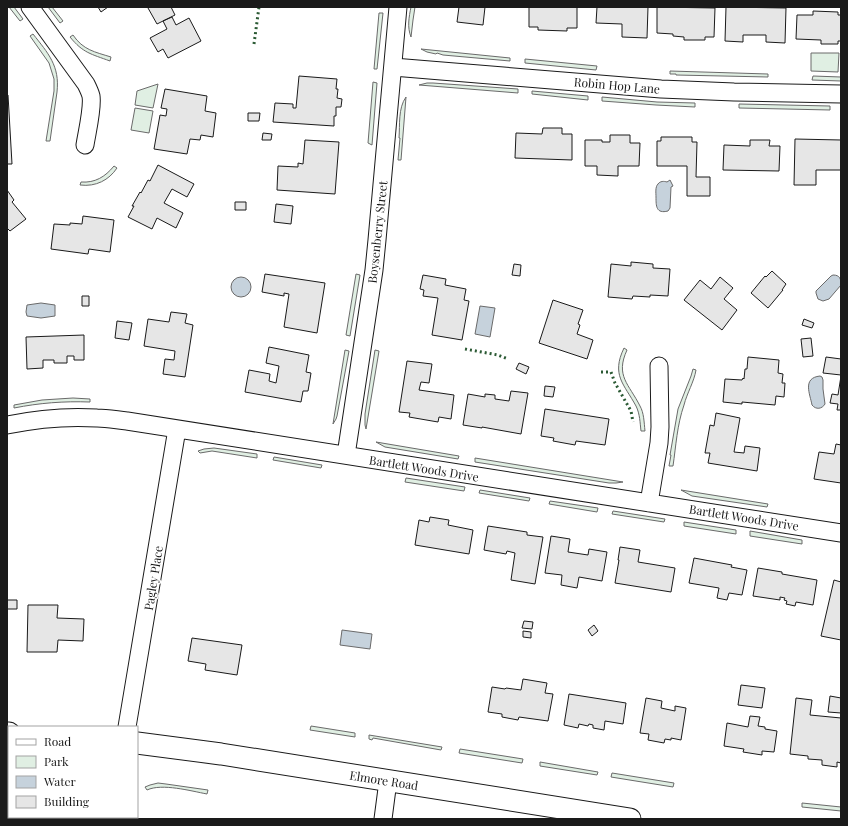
<svg xmlns="http://www.w3.org/2000/svg" width="848" height="826" font-family="'Playfair Display',serif">
<style>
.green{fill:#e0efe3;stroke:#6a6a6a}
.water{fill:#c6d2dc;stroke:#6a6a6a}
.building{fill:#e6e6e6;stroke:#1a1a1a}
.lines{fill:none;stroke-linecap:round;stroke-linejoin:round}
.minor-casing{stroke:#1a1a1a;stroke-width:19}
.tertiary-casing{stroke:#1a1a1a;stroke-width:23}
.minor{stroke:#fff;stroke-width:17}
.tertiary{stroke:#fff;stroke-width:21}
.hedge{stroke:#2b5a34;stroke-width:3;stroke-dasharray:2 3;stroke-linecap:butt}
.labels{text-anchor:middle;dominant-baseline:central;stroke-width:3;stroke-linejoin:round;paint-order:stroke}
.street-label{font-size:12px;fill:#1a1a1a;stroke:#fff}
</style>
<rect width="100%" height="100%" fill="#fff"/>
<path class="green" d="M9,7H14L23,19L20,21Z
M48,7H52L63,21L60,23Z
M411,7H415L413,20L411,37C407,27 409,17 411,7Z
M379,13H383L377,69H374Z
M33,34C48,53 60,66 57,92L50,141H46L54,91V79L49,63L30,36Z
M73,35C83,50 95,52 111,57L110,61C91,54 83,53 70,37Z
M421,49L510,58V61L443,55L437,53L436,54L427,52Z
M811,53H839L838,72L811,71Z
M525,59L597,66L596,70L525,63Z
M670,71L768,74V77L676,75V74H670Z
M813,76L841,77V81L812,80Z
M373,82L377,83L372,145L368,143Z
M427,83H433L518,89V93L419,85Z
M158,84L153,108L135,105L137,91Z
M532,91L588,96V100L532,94Z
M406,97L401,160H398L400,138H399C400,125 398,108 406,97Z
M602,97L657,102L695,103V107L656,105L602,101Z
M739,104L830,106V110L739,108Z
M135,108L153,111L149,133L131,130Z
M114,166L117,168C109,180 96,187 80,185L81,182C95,183 105,177 114,166Z
M356,274L360,275L350,336L346,335Z
M624,348L627,350C615,376 629,384 640,406C644,413 644,422 645,431H641C640,423 640,414 636,406C624,384 611,375 624,348Z
M345,350L349,351L337,416L336,419L333,424Z
M375,350L379,351L366,429L365,425V414Z
M693,369L696,370C694,382 687,393 684,405C677,425 676,446 673,466H669L671,455H670L678,409L691,376Z
M73,398L90,399V402C64,401 39,403 14,408V405L42,400Z
M376,442L459,456L458,459L385,447Z
M214,448L257,454V458L212,451L200,453L198,451L204,449Z
M274,457L322,465L321,468L273,460Z
M475,458L623,482L616,483H609L475,462Z
M406,478L465,487L464,491L405,482Z
M480,490L530,498L529,501L479,493Z
M681,490L768,504L767,507L692,496Z
M550,501L598,508L597,512L549,504Z
M613,511L665,519L664,522L612,514Z
M684,522L736,530V534L684,526Z
M750,531L802,540V544L750,536Z
M311,726L355,733V737L310,730Z
M369,735L442,747L441,750L373,738L372,740L369,739Z
M460,749L523,759L522,763L459,753Z
M540,762L598,772L597,775L540,766Z
M612,773L674,783L673,787L611,777Z
M158,783L166,784L208,790L207,794C191,791 162,783 147,790L145,787L150,785Z
M802,803L841,807V811L802,807Z"/>
<path class="water" d="M670,180L673,186L671,187L670,208L668,211C656,214 656,206 656,197C656,193 655,187 658,184C660,181 664,181 667,182Z
M833,275C840,275 841,279 841,285L829,299L823,301L818,299L816,293V291L831,276Z
M231 287a10 10 0 1 1 20 0a10 10 0 1 1-20 0Z
M41,303L55,305V316L41,318L27,316L26,312L27,305Z
M480,306L495,308L490,337L475,334Z
M820,376L822,377L823,380V389L825,404C822,409 816,410 812,405C810,394 802,378 820,376Z
M342,630L372,634L370,649L340,645Z"/>
<path class="building" d="M98,7H108L101,12Z
M149,7H171L175,15L157,24L148,8Z
M459,7H485L483,25L457,22Z
M529,7H577V28H567V31L538,30V27H529Z
M597,7H648L647,38L622,37V24L596,23Z
M657,7L715,8L714,37H705V40H684V37L673,36V34L657,33Z
M726,7L786,8L785,43L766,42V35H743V42L725,41Z
M813,11L838,12V15H841V41H838V44H821V40L796,39L797,15H813Z
M172,17L176,25L189,18L201,41L168,58L163,49L158,52L150,38L167,29L163,21Z
M299,76L337,79L336,89H338L337,98L342,99L341,107H336V116H334V126L273,122L275,103L293,104V108H296Z
M165,89L207,96L205,111L216,113L213,137L201,135L200,140L190,139L187,154L154,149L160,115L166,116L167,109L161,108Z
M7,95H8L12,164H7Z
M248,113H260L259,121H248Z
M543,128H562V134H572V160L515,158L516,133L542,134Z
M263,133L272,134L271,140H262Z
M610,135H630V143H640L639,166H618V176L597,175V166H585V140H602V142H610Z
M661,137H692V142H697L696,177H710V196H687V166H657V141H661Z
M795,139L841,140V170H816V185H794Z
M305,140L339,142L335,194L277,190L278,166L298,167V163L303,164Z
M750,140H770L769,146H780L779,171L723,170L724,145L750,146Z
M158,165L194,184L187,197L172,189L164,203L183,213L176,228L157,218L152,229L128,217L134,206H132L140,192L141,193L148,180L150,181Z
M7,190L14,200L12,202L26,219L10,231L7,228Z
M235,202H246V210H235Z
M276,204L293,206L291,224L274,222Z
M83,216L114,220L110,252L89,249L88,254L51,249L54,224L70,225V223L82,224Z
M631,262L653,264V268L670,269L668,296L650,295V297L633,296L632,299L608,297L611,264L631,266Z
M514,264L521,265L520,276L512,275Z
M772,271L786,284L782,290H783L768,308L751,293L765,276L766,277Z
M265,274L325,283L317,333L284,327L289,294L284,293V296L262,292Z
M423,275L446,279L445,285L466,289L464,300L469,301L462,340L432,335L438,298L423,296L424,290L420,289Z
M720,277L733,288L724,299L737,310L722,330L684,300L700,280L711,289Z
M82,296H89V306H82Z
M553,300L583,310L578,324L580,325L577,334L593,340L587,359L539,343Z
M171,312L187,314L185,323L193,325L185,377L163,374L165,359L174,360L175,351L144,346L148,319L169,322Z
M804,319L814,323L812,328L802,325Z
M117,321L132,323L129,340L115,338Z
M84,335V360H74V356H67V363H54V360H43V368L27,369L26,337Z
M811,338L813,356L803,357L801,339Z
M269,347L309,355L306,372L311,373L308,391H303L301,402L245,392L249,370L270,374L269,381L276,383L279,366L266,363Z
M748,357L779,360L778,373L783,374L782,383H785L784,397L776,396L775,405L742,402V404L723,402L725,379L742,380L743,378L744,379L745,369H747Z
M826,357L841,359V375L823,373Z
M407,361L432,364L429,383L421,382L419,390L454,395L451,419L439,417L438,422L409,417L410,413L399,412Z
M519,363L529,367L526,374L516,369Z
M841,376V410H837L838,404L830,403L832,394L838,395Z
M545,386L555,387L553,397L544,396Z
M511,391L528,393L521,434L482,427V428L463,425L468,394L485,397V394L495,395V399L509,401Z
M545,409L609,419L605,445L576,441L575,445L553,441L554,438L541,436Z
M716,413L740,418L734,452L744,453L745,446L760,448L757,471L708,463L710,453H705L710,425L714,426Z
M836,444L841,445V483L814,479L819,452L834,454Z
M430,517L449,520L448,525L473,530L469,554L415,545L419,520L429,522Z
M488,526L527,532V535L543,537L535,584L511,580L515,553L507,551L506,554L484,550Z
M551,536L570,539L568,552L588,555L589,549L607,552L602,581L579,577L577,588L561,585L562,575L545,573Z
M620,547L640,550L638,562L675,568L671,592L615,583L619,560H618Z
M694,558L732,565L731,567L747,570L742,595L729,593L727,600L717,598L719,588L689,583Z
M758,568L782,572V574L817,580L813,605L796,602L795,606L786,604L787,601L784,600L785,598L780,597V600L753,596Z
M834,580L841,582V640L821,636Z
M7,600H17V609H7Z
M28,605H58L57,618L84,619L83,641L58,640L57,652H27Z
M524,621L533,622L532,629L522,628Z
M594,625L598,631L592,636L588,630Z
M523,631L531,632V638L523,637Z
M192,638L242,645L237,675L205,670L206,664L188,661Z
M523,679L547,683L545,693L553,694L548,721L519,717L518,720L502,717V714L488,712L492,687L505,689L506,688L521,690Z
M741,685L765,688L762,708L738,705Z
M569,694L626,703L623,724L605,721L604,730L593,728V725L589,724L588,726L579,724L578,728L564,725Z
M830,696L841,698V713L828,712Z
M646,698L662,701L661,708L675,711V706L686,708L681,740L671,738V740L665,739L664,743L648,740L649,734L640,733Z
M796,698L812,700L810,715L841,718V763L837,762V767L822,765V760L808,759V756L790,754Z
M750,716L760,717L758,726L765,727V729L777,731L774,752L762,751V755L743,752L744,749L724,746L727,723L748,727Z"/>
<g class="lines">
<g class="minor-casing">
<path id="minor" d="M30,7L86,84C88,88 90,92 91,96C93,108 87,132 85,145
M393,67L661,89L734,92L841,94
M7,425C36,419 66,416 97,418C107,418 117,420 127,421L841,533
M346,455L374,270L377,240L398,7
M649,503L659,443L660,427L659,366
M127,727L177,429
M118,819V817
M383,819L388,781"/>
</g>
<g class="tertiary-casing">
<path id="tertiary" d="M7,733H9
M137,743L221,754L630,819"/>
</g>
<use href="#minor" class="minor"/>
<use href="#tertiary" class="tertiary"/>
<path class="hedge" d="M254,44L259,7
M465,349L498,355L508,359
M601,372H611L615,383L631,411L633,422"/>
</g>
<g class="labels">
<g class="street-label">
<text transform="translate(617 85) rotate(5)">Robin Hop Lane</text>
<text transform="translate(377 232) rotate(-84)">Boysenberry Street</text>
<text transform="translate(424 468) rotate(9)">Bartlett Woods Drive</text>
<text transform="translate(744 517) rotate(9)">Bartlett Woods Drive</text>
<text transform="translate(153 578) rotate(-81)">Pagley Place</text>
<text transform="translate(384 780) rotate(9)">Elmore Road</text>
</g>
</g>
<rect width="848" height="826" fill="none" stroke="#1a1a1a" stroke-width="16"/>
<rect x="8" y="726" width="130" height="92" fill="#ffffff" stroke="#a3a3a3"/>
<rect x="16" y="739" width="20" height="6" fill="#ffffff" stroke="#a3a3a3"/>
<text x="44" y="746" font-size="12" fill="#1a1a1a">Road</text>
<rect x="16" y="756" width="20" height="12" fill="#e0efe3" stroke="#a3a3a3"/>
<text x="44" y="766" font-size="12" fill="#1a1a1a">Park</text>
<rect x="16" y="776" width="20" height="12" fill="#c6d2dc" stroke="#a3a3a3"/>
<text x="44" y="786" font-size="12" fill="#1a1a1a">Water</text>
<rect x="16" y="796" width="20" height="12" fill="#e6e6e6" stroke="#a3a3a3"/>
<text x="44" y="806" font-size="12" fill="#1a1a1a">Building</text>
</svg>
